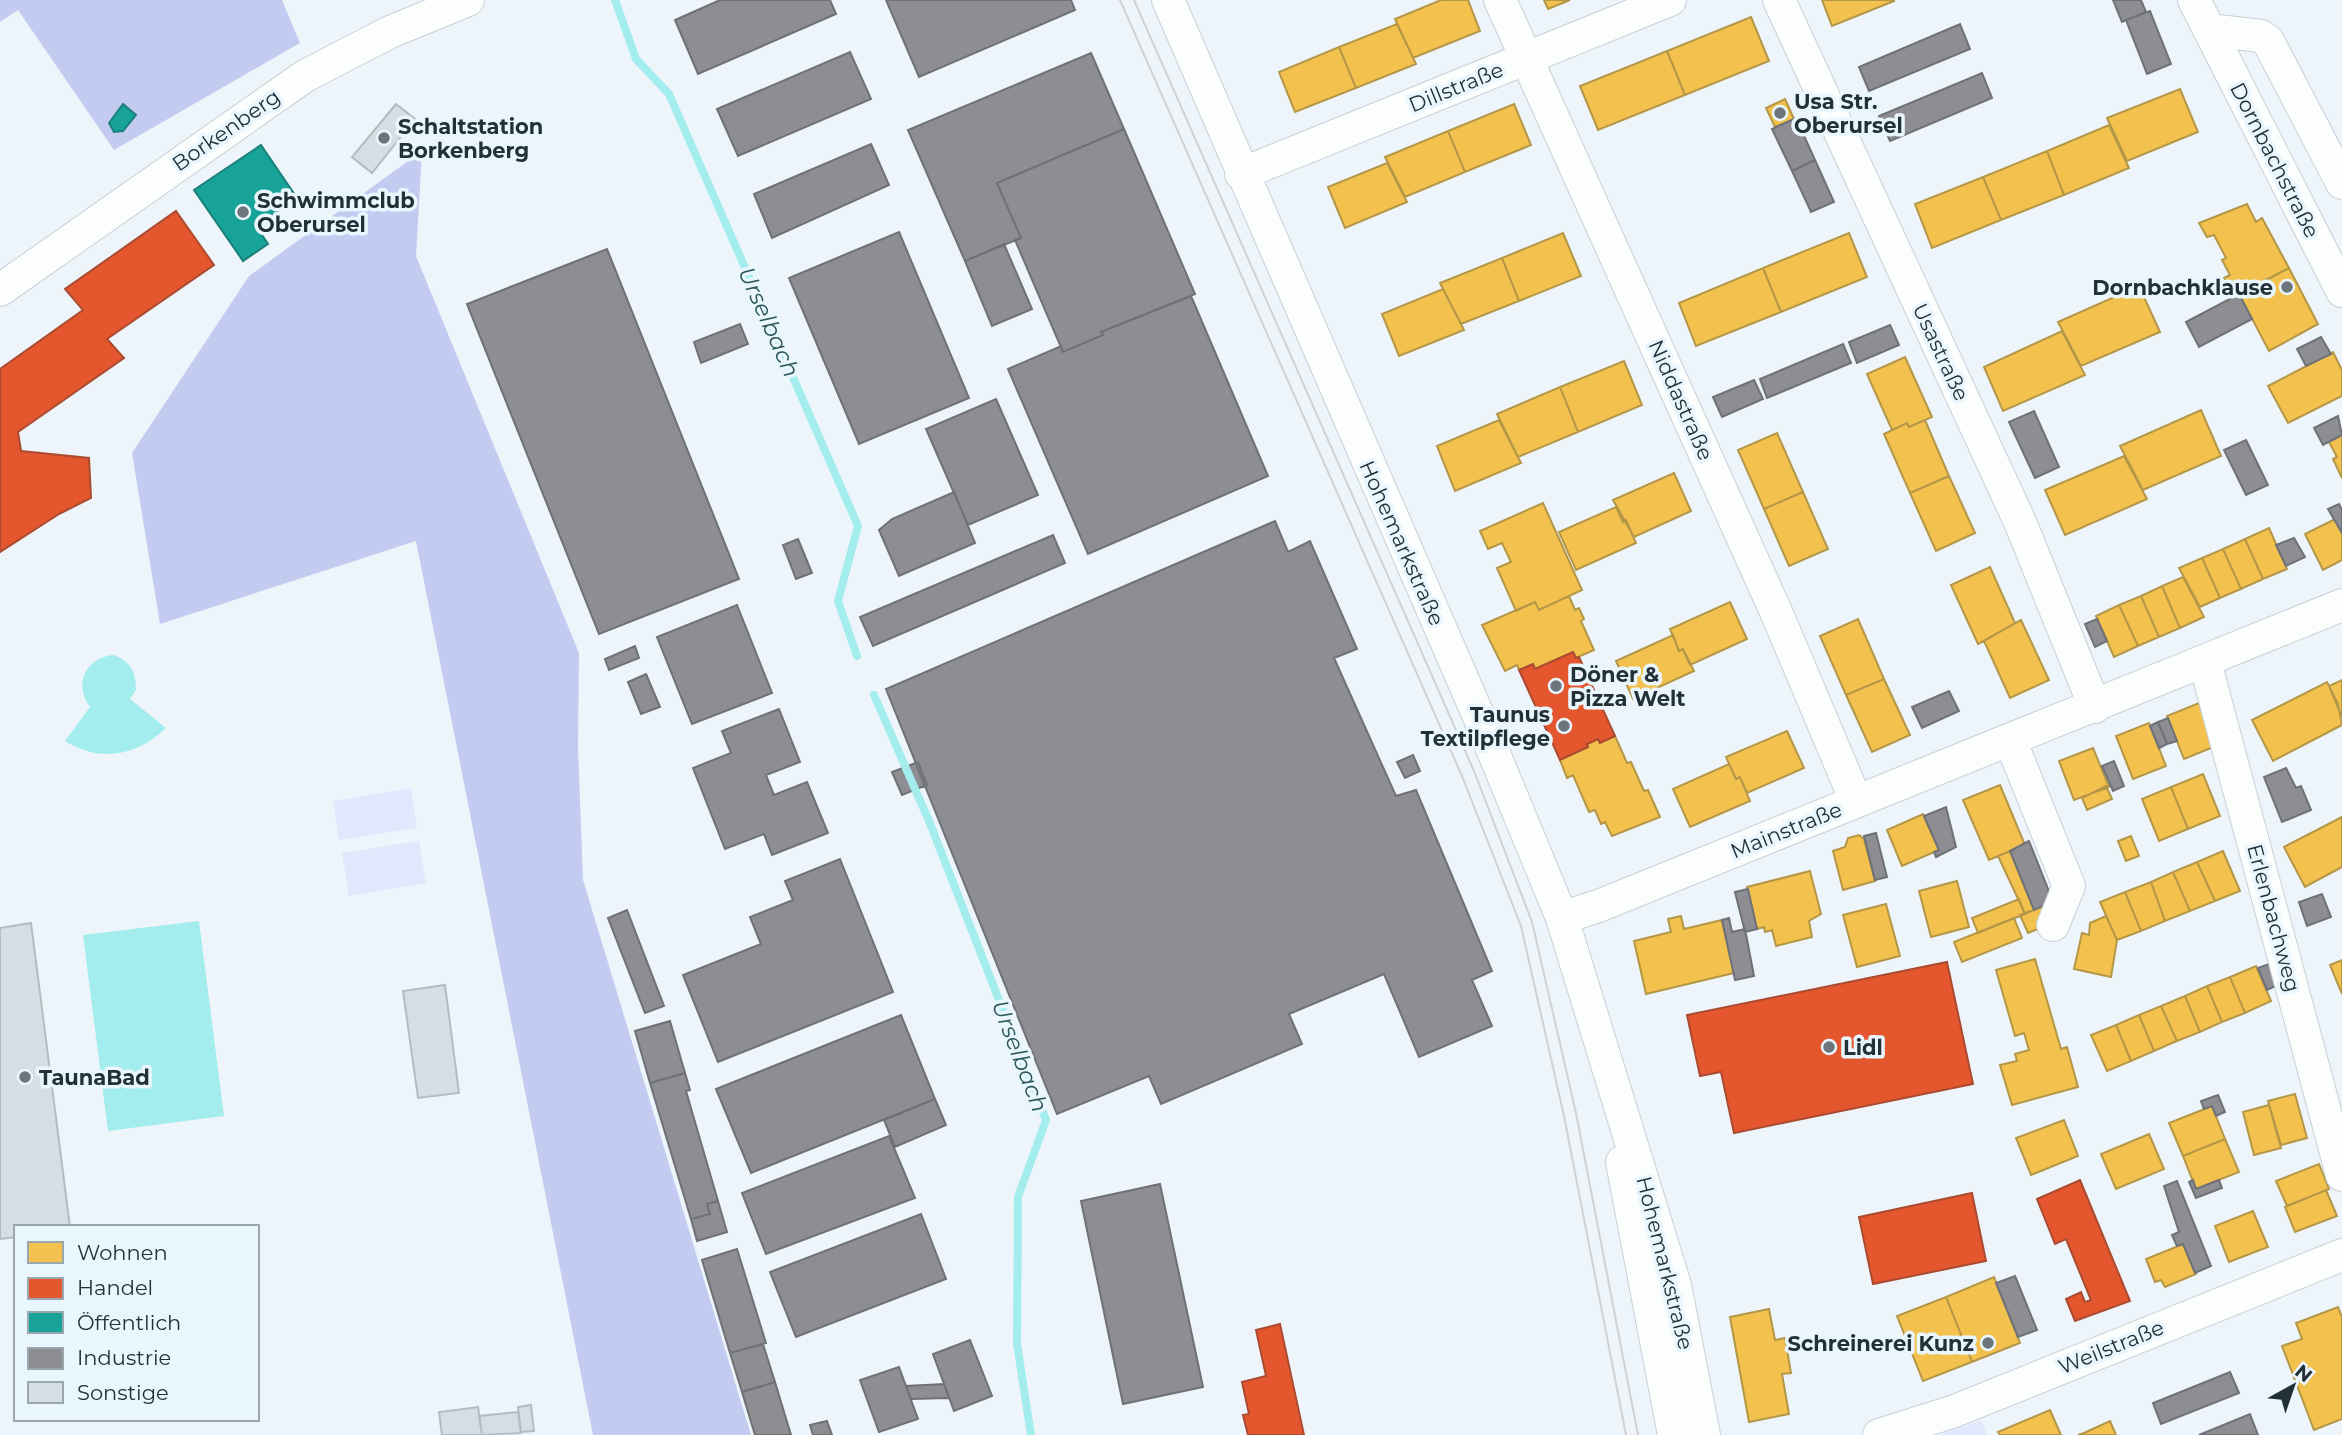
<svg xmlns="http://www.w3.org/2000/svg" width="2342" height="1435" font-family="Montserrat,sans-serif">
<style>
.green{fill:#e1e7fc}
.forest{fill:#c3cbf1}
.water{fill:#a4edee}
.homes{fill:#f2c14e;stroke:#b49647;stroke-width:2}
.shops{fill:#e4572e;stroke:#aa4b31;stroke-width:2}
.public{fill:#17a398;stroke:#1b807b;stroke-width:2}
.industry{fill:#8d8d92;stroke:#6e7177;stroke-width:2}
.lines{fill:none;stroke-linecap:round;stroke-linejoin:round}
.stream{stroke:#a4edee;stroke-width:8}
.building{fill:#d4dee3;stroke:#b3bdc1;stroke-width:2}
.minor-casing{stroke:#c7d0d5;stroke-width:34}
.minor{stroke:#fcfefe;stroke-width:32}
.tram{stroke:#cfd1d3;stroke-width:2}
.poi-dot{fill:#6b757b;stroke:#eaf6fe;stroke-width:2.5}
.labels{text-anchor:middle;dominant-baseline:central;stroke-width:7;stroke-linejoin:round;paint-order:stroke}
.street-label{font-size:21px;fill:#243037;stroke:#eaf6fe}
.poi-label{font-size:21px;font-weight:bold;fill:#243037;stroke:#eaf6fe;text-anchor:start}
.water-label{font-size:23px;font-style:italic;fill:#2a5757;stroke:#eaf6fe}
</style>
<rect width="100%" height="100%" fill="#eef5fa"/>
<path class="green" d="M411,788L417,828L339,840L333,801Z
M419,841L426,883L349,896L342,853Z
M1981,1420L1987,1435H1940Z"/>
<path class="forest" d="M0,0H282L300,43L114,150L18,10L0,22Z
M422,151L416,256L579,653L578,748L583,880L751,1435H593L416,541L160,624L132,453L249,276Z"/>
<path class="water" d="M113,655C131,661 136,672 136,690L130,699L166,728C137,756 100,763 65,741L90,707C73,684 86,658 113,655Z
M199,921L224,1116L108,1131L83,935Z"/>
<path class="homes" d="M1441,0H1468L1480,31L1413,58L1395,19Z
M1544,0H1570L1548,9Z
M1822,0H1894V1L1832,26Z
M1751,17L1769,61L1685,95L1667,51Z
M1397,24L1416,64L1356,88L1339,47Z
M1339,47L1356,88L1295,112L1279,72Z
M1667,51L1685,95L1598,130L1580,86Z
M2180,89L2198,132L2127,161L2107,118Z
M1785,99L1794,119L1775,127L1766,108Z
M1514,104L1531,145L1465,172L1448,131Z
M2109,125L2129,168L2064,195L2047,151Z
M1448,131L1465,172L1405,197L1385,157Z
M2047,151L2064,195L2001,220L1983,177Z
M1387,163L1407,202L1345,228L1328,187Z
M1983,177L2001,220L1932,248L1915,204Z
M2247,204L2256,222L2262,218L2289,268L2234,296L2224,278L2230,275L2222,260L2226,258L2214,235L2207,237L2199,223Z
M1563,233L1581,276L1519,301L1502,258Z
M1849,233L1867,277L1781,312L1763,268Z
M1502,258L1519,301L1461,324L1440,283Z
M1763,268L1781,312L1696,346L1679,303Z
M2289,268L2318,324L2269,351L2239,294Z
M2139,286L2160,332L2081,366L2058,322Z
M1443,289L1464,330L1399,356L1382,314Z
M2062,331L2085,375L2003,411L1984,367Z
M2333,352L2342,370V396L2288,423L2268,386Z
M1905,357L1932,417L1909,427L1907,423L1892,430L1867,374Z
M1624,361L1642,405L1578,432L1560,387Z
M1560,387L1578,432L1518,457L1497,414Z
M2201,410L2221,456L2143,490L2120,446Z
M1499,420L1521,463L1455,491L1437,446Z
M1925,420L1949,476L1910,493L1884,434L1907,423L1909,427Z
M1777,433L1803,492L1764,509L1738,450Z
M2342,435V478L2333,459L2337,457L2329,442Z
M2124,456L2147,499L2065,535L2045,490Z
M1674,473L1691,511L1634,537L1613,500Z
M1949,476L1975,533L1936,551L1910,493Z
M1803,492L1828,549L1789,566L1764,509Z
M1543,503L1582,590L1539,610L1535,602L1516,611L1497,568L1511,562L1502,543L1488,549L1480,531Z
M1616,507L1623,522L1626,520L1636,543L1576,570L1559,532Z
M2335,519L2342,533V560L2323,570L2305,534Z
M2269,528L2287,569L2263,579L2245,539Z
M2245,539L2263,579L2241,589L2223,549Z
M2223,549L2241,589L2220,598L2202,558Z
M2202,558L2220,598L2200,607L2179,568Z
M1990,567L2015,623L1978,644L1951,585Z
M2183,577L2204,617L2180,628L2162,586Z
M2162,586L2180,628L2159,637L2141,596Z
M1569,596L1575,610L1579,608L1584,619L1581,621L1594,650L1576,658L1573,652L1535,669L1533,664L1519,670L1517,665L1505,671L1482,625L1535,602L1539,610Z
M2141,596L2159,637L2138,646L2119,605Z
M1730,602L1747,639L1690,665L1683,649L1679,651L1670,629Z
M2119,605L2138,646L2114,657L2096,616Z
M1858,619L1884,679L1846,695L1820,636Z
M2021,620L2049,680L2010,698L1984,641Z
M1673,635L1679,651L1683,649L1694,671L1633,699L1616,661Z
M1884,679L1910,735L1872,752L1846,695Z
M2342,680V717L2329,686Z
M2327,682L2338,704L2342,725L2273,761L2252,720Z
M2199,703L2216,746L2184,759L2167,716Z
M2149,723L2166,766L2133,779L2116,736Z
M1787,731L1804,768L1747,793L1740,777L1736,779L1726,757Z
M1615,736L1627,763L1631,762L1644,791L1648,790L1660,817L1612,836L1605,822L1601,824L1595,810L1589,812L1573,775L1567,778L1560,760L1588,747L1587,744L1598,739L1600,743Z
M2093,748L2109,787L2074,800L2059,761Z
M1729,764L1736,779L1740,777L1750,801L1690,827L1673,789Z
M2203,774L2220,816L2188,829L2171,787Z
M2000,785L2025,845L1989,860L1963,800Z
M2106,786L2112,799L2087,810L2082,798Z
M2171,787L2188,829L2159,841L2142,799Z
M1923,814L1939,850L1902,866L1887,830Z
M2342,817V867L2305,887L2284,847Z
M1859,835L1864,839L1875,881L1843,890L1833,851L1845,847L1848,838Z
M2131,836L2139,856L2126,861L2118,841Z
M2010,851L2034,910L2025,914L1998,856Z
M2223,851L2240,891L2215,901L2197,862Z
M2197,862L2215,901L2190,911L2173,872Z
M1810,871L1821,914L1809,921L1812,937L1776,946L1772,930L1765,932L1764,927L1757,929L1747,887Z
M2173,872L2190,911L2165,921L2151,882Z
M1957,881L1969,927L1931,937L1919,891Z
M2151,882L2165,921L2141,931L2125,892Z
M2125,892L2141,931L2117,940L2100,902Z
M2019,899L2025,914L1978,933L1972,918Z
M1886,904L1900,956L1857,967L1843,915Z
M2043,906L2050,924L2028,933L2020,915Z
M1681,916L1684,929L1722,920L1734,973L1646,994L1634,941L1671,932L1668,919Z
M2106,916L2117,940L2111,977L2074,969L2082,933L2089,935L2090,923Z
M2014,918L2022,938L1962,962L1954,942Z
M2035,959L2061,1049L2067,1047L2078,1087L2012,1105L2000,1065L2017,1061L2015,1054L2029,1050L2024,1033L2015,1036L1996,970Z
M2342,960V994L2330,965Z
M2256,966L2271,1001L2245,1013L2230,977Z
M2230,977L2245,1013L2222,1022L2207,986Z
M2207,986L2222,1022L2200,1032L2185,996Z
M2185,996L2200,1032L2177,1041L2161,1006Z
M2161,1006L2177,1041L2154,1051L2139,1015Z
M2139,1015L2154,1051L2131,1061L2116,1025Z
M2116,1025L2131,1061L2107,1071L2091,1035Z
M2295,1094L2307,1138L2281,1145L2268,1101Z
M2269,1105L2281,1148L2254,1155L2243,1112Z
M2212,1106L2225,1139L2183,1156L2169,1123Z
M2064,1120L2078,1156L2031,1175L2016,1138Z
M2149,1134L2164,1169L2116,1189L2101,1154Z
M2225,1139L2239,1172L2196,1189L2183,1156Z
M2319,1164L2329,1189L2287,1206L2276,1181Z
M2326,1190L2337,1216L2295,1232L2285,1207Z
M2253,1211L2268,1247L2229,1262L2215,1226Z
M2183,1244L2196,1274L2165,1287L2161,1280L2155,1282L2146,1259Z
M1994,1277L2020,1343L1972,1362L1946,1297Z
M1946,1297L1972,1362L1923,1381L1897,1316Z
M2338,1307L2342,1317V1419L2314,1430L2282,1346L2302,1339L2296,1323Z
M1769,1309L1775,1340L1785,1338L1791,1373L1782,1374L1789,1414L1749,1422L1730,1317Z
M2050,1410L2061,1435H2000L1998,1432Z
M2110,1421L2116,1435H2078L2084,1433Z"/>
<path class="shops" d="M176,211L214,265L107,339L124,358L18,432L21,451L89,458L91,498L59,514L0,552V369L83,310L65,289Z
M1573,652L1576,658L1579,657L1615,736L1600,743L1598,739L1587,744L1588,747L1560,760L1519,670L1533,664L1535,669Z
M1947,962L1973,1084L1734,1133L1721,1072L1700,1076L1687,1015Z
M2080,1180L2130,1301L2075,1321L2066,1299L2081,1292L2085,1302L2091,1300L2066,1239L2055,1244L2037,1199Z
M1972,1193L1986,1261L1873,1284L1859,1217Z
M1280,1324L1304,1435H1248L1243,1415L1249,1414L1242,1382L1266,1376L1256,1330Z"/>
<path class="public" d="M123,104L136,115L123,131L114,132L109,123Z
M261,145L297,198L256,226L268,244L243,261L194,190Z"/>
<path class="industry" d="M720,0H830L836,14L698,74L675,20Z
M886,0H1071L1075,10L919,77Z
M2113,0H2141L2146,12L2122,22Z
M2150,11L2171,64L2147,74L2126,20Z
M1960,24L1970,49L1869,91L1859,67Z
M850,52L871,99L738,156L717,109Z
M1091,53L1124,129L997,183L1021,238L965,261L908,130Z
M1982,73L1992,98L1890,141L1879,116Z
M1796,118L1815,160L1792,171L1772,129Z
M1124,129L1195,294L1101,332L1103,335L1063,352L1015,240L1021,238L997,183Z
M871,144L889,185L772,238L754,194Z
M1815,160L1834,202L1811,212L1792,171Z
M899,232L969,398L859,444L789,278Z
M1004,244L1032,309L992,326L965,261Z
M607,249L739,579L599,634L467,304Z
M2239,294L2252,319L2199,347L2186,322Z
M1191,296L1268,476L1088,554L1008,369L1061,346L1063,352L1103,335L1101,332Z
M740,324L748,344L701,363L694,342Z
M1890,325L1899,345L1857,363L1849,342Z
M2321,337L2331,354L2306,366L2297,349Z
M1843,344L1851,363L1767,398L1760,379Z
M1754,380L1763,399L1722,417L1713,397Z
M996,399L1038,495L968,525L926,429Z
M2034,411L2059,467L2035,478L2009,422Z
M2338,416L2342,435L2323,445L2314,428Z
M2246,440L2268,485L2246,495L2224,450Z
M954,492L975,543L899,576L879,530L892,519Z
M2339,504L2342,510V533L2328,509Z
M1275,521L1288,552L1310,541L1357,649L1334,658L1396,796L1416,790L1492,971L1472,980L1492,1026L1419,1057L1384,974L1289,1014L1302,1044L1161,1104L1149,1076L1057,1114L886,689Z
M1053,535L1065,563L873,646L860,617Z
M2294,538L2305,557L2286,566L2276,545Z
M798,539L812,573L796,579L783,545Z
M737,605L772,693L692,724L657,637Z
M2097,619L2107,641L2095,647L2085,624Z
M635,646L639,658L609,670L605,659Z
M646,674L660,707L641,714L628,682Z
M1949,691L1959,711L1922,728L1912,707Z
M779,709L800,762L766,775L774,795L807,782L828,833L772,855L764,834L725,849L693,768L731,753L722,731Z
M2168,718L2177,741L2167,744L2158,722Z
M2158,722L2167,744L2159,748L2150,726Z
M1413,755L1420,771L1405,778L1397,762Z
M2114,761L2124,786L2113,791L2102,766Z
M918,762L927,785L902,795L892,772Z
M2286,768L2296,788L2301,786L2311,810L2282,822L2264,777Z
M1946,807L1956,847L1936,857L1934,852L1939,850L1924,816Z
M1876,833L1887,877L1875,880L1864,836Z
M2029,841L2050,894L2045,905L2034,910L2010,851Z
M840,859L893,992L718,1062L683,975L761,944L750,917L793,900L785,881Z
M1748,889L1757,929L1745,932L1735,892Z
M2322,894L2331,917L2307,926L2299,902Z
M627,910L664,1006L645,1013L608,918Z
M1729,918L1732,932L1745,929L1754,976L1735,980L1722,920Z
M2269,964L2278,985L2267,990L2258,968Z
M901,1015L935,1099L751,1173L716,1089Z
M670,1021L685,1073L650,1083L635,1031Z
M685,1073L690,1090L686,1091L718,1201L707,1204L710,1214L691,1219L650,1083Z
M2218,1095L2225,1112L2216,1116L2212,1106L2204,1109L2201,1101Z
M935,1099L946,1125L895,1147L884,1120Z
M889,1136L915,1198L766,1254L742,1193Z
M2193,1180L2196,1189L2219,1180L2222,1188L2196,1198L2189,1182Z
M2177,1181L2211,1266L2195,1273L2183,1244L2177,1246L2172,1235L2179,1232L2164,1186Z
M1160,1184L1203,1387L1123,1404L1081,1201Z
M718,1201L727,1232L697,1241L691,1219L710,1214L707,1204Z
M921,1214L946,1279L796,1337L770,1272Z
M737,1249L766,1343L730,1353L702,1260Z
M2015,1276L2037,1330L2018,1337L1996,1283Z
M970,1340L992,1396L954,1411L933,1354Z
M763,1344L775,1382L742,1392L730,1353Z
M899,1367L918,1419L879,1432L860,1380Z
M2230,1372L2239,1393L2161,1424L2153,1403Z
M775,1382L791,1435H755L742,1392Z
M944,1384L949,1398L911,1399L906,1386Z
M2250,1414L2258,1435H2199Z
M827,1421L832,1435H813L810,1425Z"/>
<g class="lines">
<path class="stream" d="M615,0L636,59L669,94L858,526L838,601L857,656
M874,695L929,821L1046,1120L1018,1197L1017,1344L1031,1435"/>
</g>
<path class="building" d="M396,104L415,119L372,173L352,157Z
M31,923L70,1227H16V1237L0,1239V928Z
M445,985L459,1093L418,1098L403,991Z
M531,1405L534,1431L521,1432L518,1407Z
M478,1407L482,1435H442L439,1412Z
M518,1412L521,1433L482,1435L479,1416Z"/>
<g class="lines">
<g class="minor-casing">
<path id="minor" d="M1168,0L1479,717L1562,918L1675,1285L1704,1435
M1500,0L1777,614L1856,801
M1779,0L2020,522L2095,707
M2194,0L2342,291
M2209,30L2261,36L2268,41L2342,183
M1241,174L1670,0
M0,290L305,76L390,32L468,0
M2205,662L2342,1175
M2011,742L2069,886L2053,925
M1562,918L1601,905L2342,605
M1622,1162L1674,1435
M1879,1435L1952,1412L2342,1255"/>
</g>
<use href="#minor" class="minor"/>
<path class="tram" d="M1120,0L1462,776L1521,926L1564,1116L1626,1435
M1134,0L1474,771L1532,922L1576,1113L1638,1435"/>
</g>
<g class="poi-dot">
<circle cx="1780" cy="113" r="7"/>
<circle cx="384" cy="138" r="7"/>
<circle cx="243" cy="212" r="7"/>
<circle cx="2287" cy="287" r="7"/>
<circle cx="1556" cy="686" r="7"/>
<circle cx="1564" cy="726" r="7"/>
<circle cx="1829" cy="1047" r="7"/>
<circle cx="25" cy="1077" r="7"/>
<circle cx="1988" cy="1343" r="7"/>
</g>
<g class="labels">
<g class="street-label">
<text transform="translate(1456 87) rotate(-22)">Dillstraße</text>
<text transform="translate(226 130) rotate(-35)">Borkenberg</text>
<text transform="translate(2275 160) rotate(63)">Dornbachstraße</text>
<text transform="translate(1941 352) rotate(65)">Usastraße</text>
<text transform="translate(1681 400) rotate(66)">Niddastraße</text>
<text transform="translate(1402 543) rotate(66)">Hohemarkstraße</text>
<text transform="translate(1786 830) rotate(-22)">Mainstraße</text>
<text transform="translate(2274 918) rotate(75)">Erlenbachweg</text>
<text transform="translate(1665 1263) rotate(76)">Hohemarkstraße</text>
<text transform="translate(2111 1347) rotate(-22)">Weilstraße</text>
</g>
<g class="poi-label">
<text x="1794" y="101">Usa Str.<tspan x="1794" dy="24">Oberursel</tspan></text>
<text x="398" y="126">Schaltstation<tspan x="398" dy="24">Borkenberg</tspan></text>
<text x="257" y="200">Schwimmclub<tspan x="257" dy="24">Oberursel</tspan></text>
<text x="2273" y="287" text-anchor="end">Dornbachklause</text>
<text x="1570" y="674">Döner &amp;<tspan x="1570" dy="24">Pizza Welt</tspan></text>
<text x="1550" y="714" text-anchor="end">Taunus<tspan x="1550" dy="24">Textilpflege</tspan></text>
<text x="1843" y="1047">Lidl</text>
<text x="39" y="1077">TaunaBad</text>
<text x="1974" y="1343" text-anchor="end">Schreinerei Kunz</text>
</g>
<g class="water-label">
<text transform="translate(769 322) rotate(66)">Urselbach</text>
<text transform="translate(1020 1056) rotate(69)">Urselbach</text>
</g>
</g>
<rect x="14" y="1225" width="245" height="196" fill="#eaf6fe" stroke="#9ba7ae" stroke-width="2"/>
<rect x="28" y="1242" width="35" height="21" fill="#f2c14e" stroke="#9ba7ae" stroke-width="2"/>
<text x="77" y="1260" font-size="21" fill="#243037">Wohnen</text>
<rect x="28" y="1278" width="35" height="21" fill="#e4572e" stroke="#9ba7ae" stroke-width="2"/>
<text x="77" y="1295" font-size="21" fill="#243037">Handel</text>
<rect x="28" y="1312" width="35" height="21" fill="#17a398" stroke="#9ba7ae" stroke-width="2"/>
<text x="77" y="1330" font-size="21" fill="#243037">Öffentlich</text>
<rect x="28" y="1348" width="35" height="21" fill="#8d8d92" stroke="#9ba7ae" stroke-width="2"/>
<text x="77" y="1365" font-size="21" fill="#243037">Industrie</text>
<rect x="28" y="1382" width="35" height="21" fill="#d4dee3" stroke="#9ba7ae" stroke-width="2"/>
<text x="77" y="1400" font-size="21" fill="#243037">Sonstige</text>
<g transform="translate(2293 1386) rotate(40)" stroke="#eaf6fe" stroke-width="5" paint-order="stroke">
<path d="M0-5L12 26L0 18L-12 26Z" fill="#243037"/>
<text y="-10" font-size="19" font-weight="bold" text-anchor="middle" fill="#243037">N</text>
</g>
</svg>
